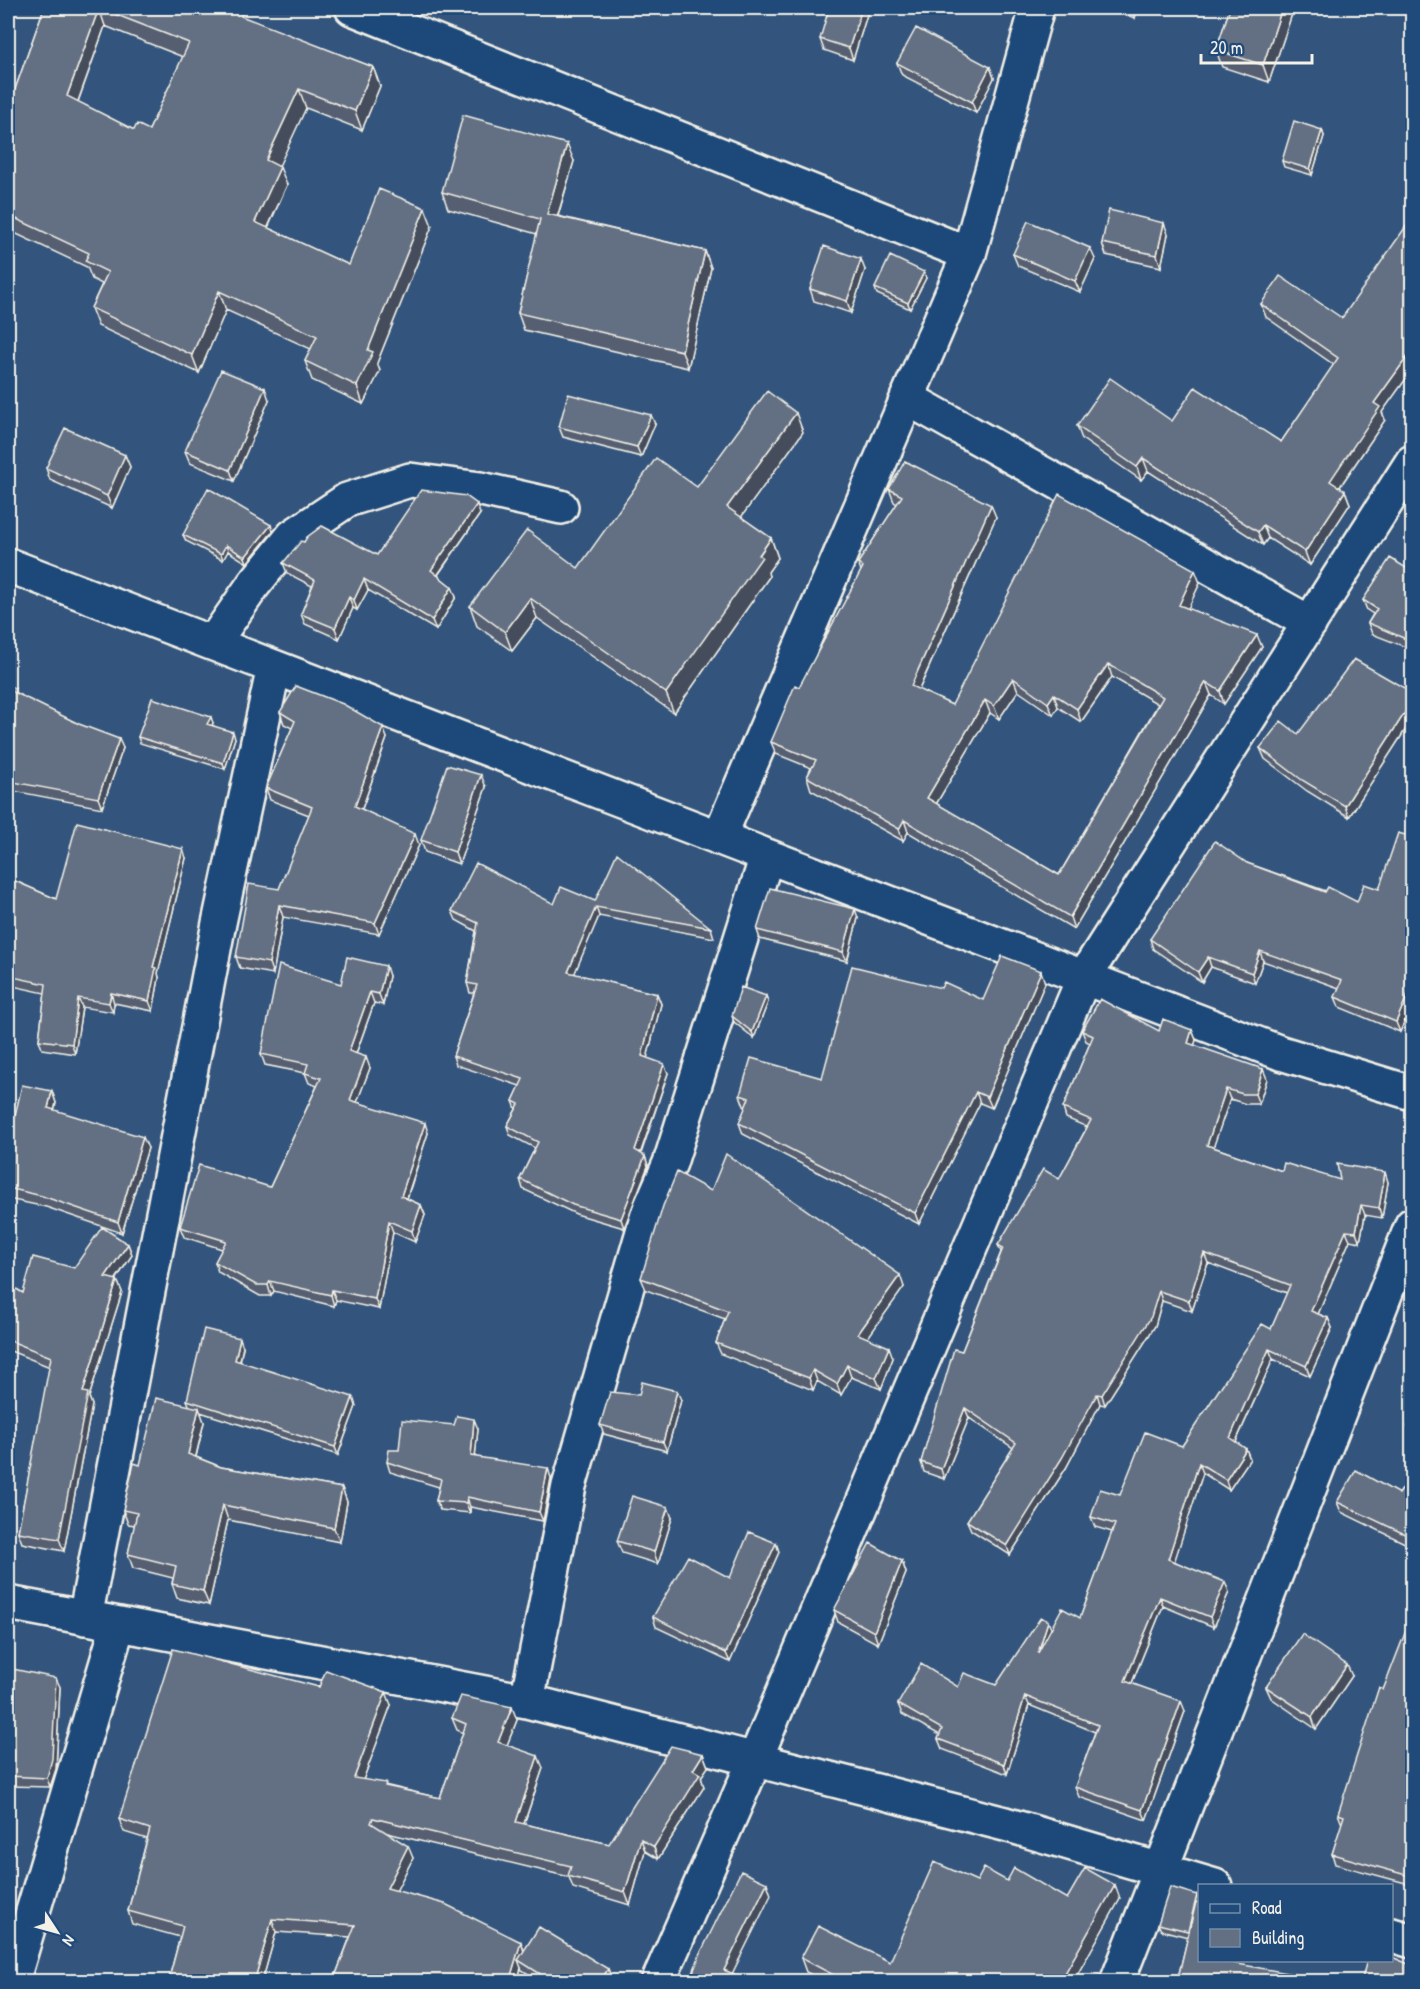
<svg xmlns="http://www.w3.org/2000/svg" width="1420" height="1989" font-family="'Patrick Hand',sans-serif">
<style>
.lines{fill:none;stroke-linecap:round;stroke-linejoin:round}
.minor-casing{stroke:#f4f1e8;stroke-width:38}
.minor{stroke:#1f4a7a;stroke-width:33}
.wall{fill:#555f71;stroke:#f4f1e8;stroke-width:1.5;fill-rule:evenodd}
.shaded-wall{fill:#454e5c;stroke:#f4f1e8;stroke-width:1.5}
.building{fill:#636f83;stroke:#f4f1e8;stroke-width:1.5;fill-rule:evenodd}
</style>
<rect width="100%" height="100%" fill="#33557d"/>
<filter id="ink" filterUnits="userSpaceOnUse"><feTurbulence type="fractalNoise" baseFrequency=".0167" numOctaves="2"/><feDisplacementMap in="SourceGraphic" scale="12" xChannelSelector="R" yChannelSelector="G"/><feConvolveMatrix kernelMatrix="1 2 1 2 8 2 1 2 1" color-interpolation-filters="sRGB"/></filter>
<g filter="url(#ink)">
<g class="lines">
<g class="minor-casing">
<path id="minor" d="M352,8L969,254
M907,398L1310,623
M8,565L1281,1053L1412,1093
M213,643L254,584L293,536L347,500L410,480L481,489L561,507
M719,838L969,254L1037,8
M8,1603L527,1701L1005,1824L1215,1886
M85,1618L219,923L274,667
M527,1701L569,1486L649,1211L670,1163L767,856
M1392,1935L1412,1941
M12,1982L118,1625
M658,1982L754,1762L1084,977L1412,462
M1117,1982L1412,1225"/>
</g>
<use href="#minor" class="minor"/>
</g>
<path class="wall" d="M44,8H228L244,18L373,67L380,86L362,130L306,108L278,166L287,185L268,228L349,265L432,226L377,363L380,371L363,404L312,380L305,361L311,349L226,310L199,373L98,326L91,308L102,284L92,279L87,267L8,230V109ZM105,26L183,57L149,130H134L78,102Z
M869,8L853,60L824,50L820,39Z
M1107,8H1138L1135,18Z
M1230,8H1294L1269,82L1222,67L1216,50Z
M897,63L990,67L994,78L976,113L902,75Z
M1322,130L1324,136L1312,175L1284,167L1282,161Z
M574,161L558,216L705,251L711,268L688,368L524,330L518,313L537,234L448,209L442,192Z
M1413,228V369L1382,412L1385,420L1340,487L1345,491L1350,504L1310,565L1268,538L1263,545L1148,471L1141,480L1082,439L1077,426L1172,421L1281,442L1334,365L1266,317L1261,304L1342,318Z
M1168,234L1161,267L1106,255L1102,243Z
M1013,254L1095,259L1080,292L1018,266Z
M865,270L851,313L814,301L810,289Z
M926,278L910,309L877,294L875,288Z
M269,400L234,481L190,463L185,451Z
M655,424L641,457L563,437L559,427Z
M803,432L741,517L771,538L778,558L768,572L769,577L674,713L537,618L512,651L477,626L470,606L578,568L697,487Z
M125,455L130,467L112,508L50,480L46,468Z
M889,489L996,517L919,690L952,705L1200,583L1188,608L1262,647L1224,704L1211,695L1074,929L908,832L903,841L811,790L807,777L811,768L776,754L771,742L861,571L858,563L897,504L894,502ZM1112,677L1158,704L1059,875L936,804L990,713L999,719L1018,691L1053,715L1058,707L1081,722Z
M480,514L438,575L456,597L436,630L368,590L357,610L353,608L339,639L305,624L301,614L312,586L287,573L283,563L377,555Z
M273,531L247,563L228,551L223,560L186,541L183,535Z
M1413,567V650L1372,634L1368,623L1373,614L1367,610L1363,600L1411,571Z
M8,686L17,694L123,748L102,808L8,790Z
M1413,693V718L1349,817L1307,791L1265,759L1260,748Z
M280,712L387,738L362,809L419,845L379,934L283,917L273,974L240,968L236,957L279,889L309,815L270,800L266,788L292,728L284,724Z
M213,723L212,725L235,738L225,769L140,743L138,737Z
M486,787L459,864L425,852L421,840Z
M1413,837V1001L1400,1032L1339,1007L1335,997L1339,988L1263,961L1255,983L1211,967L1202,982L1153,949L1150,939L1247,863L1357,902L1379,889Z
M186,858L158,973L159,978L153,1011L114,1003L113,1012L82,1007L75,1054L42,1049L39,1040L45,993L8,985V878L56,899Z
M595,901L711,928L714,938L599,916L574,974L657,994L661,1004L647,1058L668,1073L641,1154L645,1156L648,1166L624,1228L576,1214L523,1189L520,1179L535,1148L510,1135L507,1126L516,1109L513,1101L520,1086L456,1065L453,1056L474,993H470L467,983L476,931L456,920L452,911Z
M858,918L847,961L760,939L757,930Z
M389,976L383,1005L374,1003L356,1054L370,1068L357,1102L428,1133L407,1199L421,1205L425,1215L415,1242L393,1232L379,1309L336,1300L334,1306L274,1291L271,1296H260L218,1272L215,1262L222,1249L184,1237L180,1227L270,1187L317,1086L309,1083L305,1073L265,1065L261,1054L341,984Z
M1045,983L992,1108L980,1103L919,1224L743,1134L739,1123L746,1107L744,1106L740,1095L822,1078L983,1000Z
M766,996L768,1002L754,1038L734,1022L732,1016Z
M1192,1030L1196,1040L1194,1045L1267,1079L1259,1104H1246L1230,1099L1213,1147L1282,1171L1340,1180L1388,1182L1382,1218L1365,1215L1360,1242L1350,1240L1318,1314L1328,1318L1332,1328L1310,1376L1273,1359L1236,1442L1246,1449L1250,1459L1229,1490L1203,1473L1174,1561L1229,1592L1214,1627L1163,1606L1132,1683L1185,1711L1146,1820L1079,1797L1075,1787L1095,1732L1029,1705L1007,1774L942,1749L938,1739L940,1735L902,1714L898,1704L958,1687L996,1685L1051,1628L1080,1618L1112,1532L1095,1527L1091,1517L1182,1446L1271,1329L1287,1293L1208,1263L1192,1311L1162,1301L1155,1326L1105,1405L1100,1404L1066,1468L1010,1555L971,1530L967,1521L1013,1448L969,1418L944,1479L924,1472L921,1462L962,1351L1001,1252L998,1245L1059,1179L1087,1127L1066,1118L1063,1108L1090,1043L1086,1041L1082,1031H1159Z
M52,1091L56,1103L54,1110L148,1148L122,1233L46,1207L8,1199V1131L11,1133Z
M711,1191L904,1287L867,1338L893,1358L881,1389L851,1377L841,1395L817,1381L813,1390L721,1354L716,1343L725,1319L646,1290L641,1278Z
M128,1244L132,1255L116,1280H117L122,1292L89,1397L92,1405L64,1551L22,1543L18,1532L50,1367L8,1350V1284L23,1293L74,1268Z
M243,1347L240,1362L356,1406L338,1455L200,1412L204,1422L196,1457L221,1467L342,1488L347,1502L340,1542L228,1520L209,1605L177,1598L172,1584L173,1578L133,1568L128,1554L135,1525L128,1524L123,1510L140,1465L189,1405L187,1400Z
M639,1395L681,1400L667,1451L604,1434L600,1425Z
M1413,1415V1436L1408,1426Z
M478,1429L475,1457L551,1478L543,1521L470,1507V1513L440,1510L436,1501L439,1487L390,1472L387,1462L399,1450Z
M1413,1474V1547L1341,1512L1337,1502L1399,1494Z
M672,1518L658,1564L622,1553L617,1541Z
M776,1543L779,1552L730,1662L656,1627L653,1617L730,1578Z
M902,1561L906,1573L878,1644L838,1622L834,1610Z
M1413,1630V1885L1335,1864L1332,1854L1342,1824L1338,1814L1383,1690Z
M8,1668L60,1687L56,1769L50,1787L8,1786Z
M1352,1676L1316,1729L1271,1698L1266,1687Z
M391,1705L363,1780L440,1798L463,1733L457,1730L452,1718L517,1720L507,1745L543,1768L524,1824L609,1844L703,1754L708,1767L701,1777L704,1787L658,1859L645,1851L630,1905L573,1888L569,1877L387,1833L413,1858L396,1891L521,1942L524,1951L608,1969L612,1979L610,1982H541L522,1970L521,1968L517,1982H333L350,1937L276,1932L262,1982H168L180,1937L132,1924L128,1911L147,1839L124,1832L119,1819Z
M977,1881H1007L1067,1899L1115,1885L1120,1899L1073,1982H826L806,1972L801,1958L890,1962Z
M1199,1901L1177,1982L1188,1937L1161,1930L1158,1924Z"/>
<path class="shaded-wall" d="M99,8L105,26L73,115L67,96Z
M862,8H869L853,60L849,48Z
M1134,8H1138L1135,18L1132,12Z
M1282,8H1294L1269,82L1263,65Z
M373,67L380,86L362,130L355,111Z
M990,67L994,78L976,113L972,102Z
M299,89L306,108L273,179L266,160Z
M1322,130L1324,136L1312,175L1310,169Z
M567,144L574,161L553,231L547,214Z
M280,167L287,185L262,240L255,222Z
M425,208L432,226L377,363L380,371L363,404L357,386L368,350Z
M1164,223L1168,234L1161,267L1157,255Z
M1090,248L1095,259L1080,292L1075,281Z
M705,251L711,268L688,368L682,351Z
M861,259L865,270L851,313L847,301Z
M924,272L926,278L910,309L908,303Z
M219,291L226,310L199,373L192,355Z
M1413,349V369L1382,412L1385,420L1335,494L1330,481L1374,403Z
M265,388L269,400L234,481L230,470Z
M796,413L803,432L734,527L727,507Z
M651,415L655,424L641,457L637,447Z
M125,455L130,467L112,508L107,496Z
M1143,458L1148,471L1141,480L1137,467Z
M1345,491L1350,504L1310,565L1305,552Z
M477,504L480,514L434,580L431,570Z
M991,505L996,517L915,698L911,686Z
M271,525L273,531L247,563L245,557Z
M1263,525L1268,538L1263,545L1258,532Z
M771,538L778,558L768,572L769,577L674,713L666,693Z
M226,545L228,551L223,560L221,554Z
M1195,570L1200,583L1184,617L1179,605Z
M364,579L368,590L357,610L354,600Z
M452,587L456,597L436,630L432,620Z
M349,597L353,608L339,639L335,628Z
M530,598L537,618L512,651L505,632Z
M1257,635L1262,647L1224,704L1220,691Z
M1108,664L1112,677L1081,722L1077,709Z
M1013,678L1018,691L999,719L994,706Z
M1206,682L1211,695L1074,929L1070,917Z
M1054,694L1058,707L1053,715L1048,703Z
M985,700L990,713L932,811L927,798Z
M1413,700V718L1349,817L1345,806Z
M211,717L213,723L210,730L207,724Z
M383,727L387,738L359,817L355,806Z
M233,732L235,738L225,769L223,763Z
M119,739L123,748L102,808L98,798Z
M481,775L486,787L459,864L455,852Z
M904,820L908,832L903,841L899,829Z
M415,834L419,845L379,934L375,923Z
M183,849L186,858L158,973L159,978L153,1011L149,1001L153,967Z
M279,905L283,917L273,974L269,963Z
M596,907L599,916L571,982L568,972Z
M855,909L858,918L847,961L843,952Z
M1260,951L1263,961L1255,983L1252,973Z
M1208,957L1211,967L1202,982L1198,972Z
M386,966L389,976L383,1005L379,994Z
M1041,971L1045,983L992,1108L987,1097Z
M1413,982V1001L1400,1032L1396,1022Z
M370,992L374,1003L353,1062L349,1051Z
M111,993L114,1003L113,1012L109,1003Z
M657,994L661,1004L645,1066L642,1056Z
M766,996L768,1002L754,1038L752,1032Z
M78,998L82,1007L75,1054L72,1044Z
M1192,1030L1196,1040L1192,1053L1188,1043Z
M366,1057L370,1068L354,1110L350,1100Z
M664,1064L668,1073L638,1160L635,1150Z
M1263,1069L1267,1079L1259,1104L1255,1094Z
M1226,1089L1230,1099L1211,1154L1207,1145Z
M52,1091L56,1103L52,1119L48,1108Z
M976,1092L980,1103L919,1224L915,1213Z
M425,1123L428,1133L404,1206L401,1196Z
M143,1137L148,1148L122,1233L118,1222Z
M645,1156L648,1166L624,1228L621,1219Z
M1385,1172L1388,1182L1382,1218L1379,1208Z
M421,1205L425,1215L415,1242L412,1231Z
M1361,1205L1365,1215L1360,1242L1356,1232Z
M389,1221L393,1232L379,1309L375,1299Z
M1346,1231L1350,1240L1315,1321L1311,1311Z
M128,1244L132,1255L110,1288L105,1277Z
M1204,1253L1208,1263L1192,1311L1189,1301Z
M900,1275L904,1287L862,1346L858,1334Z
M117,1280L122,1292L89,1397L92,1405L64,1551L59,1539L83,1392Z
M270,1281L274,1291L271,1296L268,1285Z
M332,1290L336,1300L334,1306L331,1295Z
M1159,1291L1162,1301L1155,1326L1105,1405L1102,1395Z
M1328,1318L1332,1328L1310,1376L1306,1366Z
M240,1338L243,1347L238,1369L235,1360Z
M889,1347L893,1358L881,1389L876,1378Z
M1269,1349L1273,1359L1233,1448L1230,1438Z
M847,1365L851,1377L841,1395L837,1384Z
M813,1370L817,1381L813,1390L809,1378Z
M677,1391L681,1400L667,1451L663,1442Z
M1097,1394L1100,1404L1066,1468L1010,1555L1007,1546Z
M353,1397L356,1406L338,1455L335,1447Z
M199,1408L204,1422L193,1468L188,1454Z
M965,1408L969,1418L944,1479L941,1469Z
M474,1419L478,1429L474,1466L471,1456Z
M1246,1449L1250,1459L1229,1490L1226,1480Z
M1199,1463L1203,1473L1172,1569L1168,1559Z
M548,1468L551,1478L543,1521L539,1512Z
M342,1488L347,1502L340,1542L334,1528Z
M467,1497L470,1507V1513L466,1503Z
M223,1505L228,1520L209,1605L203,1591Z
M668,1507L672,1518L658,1564L654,1552Z
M776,1543L779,1552L730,1662L726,1653Z
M902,1561L906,1573L878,1644L874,1632Z
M1225,1582L1229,1592L1214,1627L1210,1617Z
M1160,1597L1163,1606L1129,1690L1125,1681Z
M1048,1621L1052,1631L1038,1653Z
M1347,1665L1352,1676L1316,1729L1312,1717Z
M56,1678L60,1687L56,1769L50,1787L47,1778Z
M386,1692L391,1705L359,1791L354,1778Z
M1025,1696L1029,1705L1007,1774L1004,1764Z
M1181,1701L1185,1711L1146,1820L1142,1810Z
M512,1707L517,1720L503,1755L498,1742Z
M703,1754L708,1767L701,1777L704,1787L658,1859L654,1847L693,1770Z
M538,1756L543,1768L520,1835L516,1822Z
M641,1839L645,1851L630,1905L625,1892Z
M408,1846L413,1858L391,1901L387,1888Z
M767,1883L771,1895L728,1982L724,1970Z
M1115,1885L1120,1899L1073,1982H1060Z
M1197,1895L1199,1901L1190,1937L1188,1931Z
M272,1919L276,1932L262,1982H254Z
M521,1942L525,1955L518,1960L521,1968L517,1982H509Z
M608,1969L612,1979L610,1982H600Z"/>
<path class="building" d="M44,8H228L242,13L241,16L373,67L355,111L299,89L266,160L280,167L255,222L349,265L379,189L425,208L368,350L373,352L357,386L305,361L317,336L219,291L192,355L91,308L108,272L85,261L89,253L8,215V109ZM99,8L189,43L149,130L137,124L134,130L67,96Z
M829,8H862L849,48L820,39Z
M1121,8H1134L1132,12Z
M1230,8H1282L1263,65L1216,50Z
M916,28L990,67L972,102L897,63Z
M463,115L567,144L547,214L705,251L682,351L518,313L540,219L442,192Z
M1294,121L1322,130L1310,169L1282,161Z
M1109,210L1164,223L1157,255L1102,243Z
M1028,221L1090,248L1075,281L1013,254Z
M1407,225L1413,228V349L1374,403L1380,407L1330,481L1345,491L1305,552L1263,525L1258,532L1143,458L1137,467L1077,426L1110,378L1172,421L1195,387L1281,442L1338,358L1261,304L1280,276L1342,318Z
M824,246L861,259L847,301L810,289Z
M890,256L924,272L908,303L875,288Z
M221,370L265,388L230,470L185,451Z
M767,391L796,413L727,507L771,538L759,555L762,557L666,693L530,598L505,632L470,606L527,530L578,568L656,458L697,487Z
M568,394L651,415L637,447L559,427Z
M65,428L125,455L107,496L46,468Z
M905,461L991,505L911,686L952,705L1059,494L1195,570L1179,605L1257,635L1220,691L1206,682L1070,917L904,820L899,829L807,777L816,760L771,742L795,685L799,687L863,567L858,563L902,496L889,489ZM1108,664L1163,697L1059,875L927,798L985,700L994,706L1013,678L1048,703L1054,694L1077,709Z
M208,488L271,525L245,557L226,545L221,554L183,535Z
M421,490L466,496L477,504L431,570L452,587L432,620L364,579L354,600L349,597L335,628L301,614L315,580L283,563L301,541L304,542L307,537L322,526L377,555Z
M1390,558L1411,571L1413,567V642L1368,623L1377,609L1363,600Z
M1354,659L1413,693V700L1345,806L1302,780L1260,748L1281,721L1298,734Z
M8,686L15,688L14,692L79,724L119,739L98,798L8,781Z
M296,686L343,704L383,727L355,806L415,834L375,923L279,905L269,963L236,957L249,884L279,889L312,807L266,788L295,721L280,712Z
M152,698L211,717L207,724L233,732L223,763L138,737Z
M447,765L481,775L455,852L421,840Z
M77,822L183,849L153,967L156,968L149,1001L111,993L109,1003L78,998L72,1044L39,1040L46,984L8,976V878L56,899Z
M1398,833L1413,837V982L1396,1022L1335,997L1342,980L1260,951L1252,973L1208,957L1198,972L1150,939L1215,841L1247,863L1325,892L1328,887L1357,902L1364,884L1379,889Z
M617,853L711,928L596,907L568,972L657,994L642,1056L664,1064L635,1150L645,1156L621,1219L573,1205L520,1179L538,1142L507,1126L519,1104L513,1101L523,1079L453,1056L477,985L467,983L478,923L452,911L476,863L554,904L561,887L595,901Z
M770,888L855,909L843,952L757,930Z
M1002,956L1041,971L987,1097L976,1092L915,1213L739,1123L749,1098L740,1095L751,1058L822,1078L852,966L941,988L944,982L983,1000Z
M347,957L386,966L379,994L370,992L349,1051L366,1057L350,1100L425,1123L401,1196L421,1205L412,1231L389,1221L375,1299L332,1290L331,1295L270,1281L268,1285H256L215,1262L226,1241L180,1227L199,1165L270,1187L321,1078L305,1073L308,1064L261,1054L279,965L341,984Z
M741,987L766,996L752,1032L732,1016Z
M1100,999L1159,1031L1163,1019L1192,1030L1188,1043L1263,1069L1255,1094H1243L1226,1089L1207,1145L1282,1171L1284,1163L1340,1180L1337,1164L1385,1172L1379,1208L1361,1205L1356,1232L1346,1231L1311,1311L1328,1318L1306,1366L1269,1349L1230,1438L1246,1449L1226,1480L1199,1463L1168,1559L1225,1582L1210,1617L1160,1597L1125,1681L1181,1701L1142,1810L1075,1787L1098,1725L1025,1696L1004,1764L938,1739L942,1729L898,1704L921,1664L958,1687L964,1673L996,1685L1041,1617L1048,1621L1038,1653L1062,1608L1080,1618L1115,1524L1091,1517L1100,1489L1120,1495L1145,1432L1182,1446L1262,1324L1271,1329L1290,1285L1204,1253L1189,1301L1159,1291L1151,1317L1102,1395L1097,1394L1062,1458L1007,1546L967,1521L1016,1443L965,1408L941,1469L921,1462L954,1349L962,1351L1003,1248L998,1245L1043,1169L1059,1179L1091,1120L1063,1108L1093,1036L1082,1031Z
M22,1085L52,1091L48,1108L143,1137L118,1222L42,1196L8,1188V1131L11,1133Z
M726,1154L900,1275L858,1334L889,1347L876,1378L847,1365L837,1384L813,1370L809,1378L716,1343L728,1311L641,1278L663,1206L677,1172L711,1191Z
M102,1227L128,1244L105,1277L117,1280L83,1392L88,1393L59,1539L18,1532L51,1357L8,1340V1284L23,1293L33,1257L74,1268Z
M204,1329L240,1338L235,1360L353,1397L335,1447L187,1400Z
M642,1382L677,1391L663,1442L600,1425L610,1392L639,1395Z
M156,1398L199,1408L188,1454L221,1467L342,1488L334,1528L223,1505L203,1591L172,1584L176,1566L128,1554L137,1513L123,1510L134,1463L140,1465Z
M1413,1415V1428L1408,1426Z
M457,1416L474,1419L471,1456L548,1468L539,1512L467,1497L466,1503L436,1501L441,1479L387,1462L389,1450H399L402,1420L454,1425Z
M1356,1470L1399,1494L1413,1474V1538L1337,1502Z
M632,1496L668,1507L654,1552L617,1541Z
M749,1532L776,1543L726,1653L653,1617L688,1556L730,1578Z
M870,1543L902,1561L874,1632L834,1610Z
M1407,1628L1413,1630V1877L1332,1854L1344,1816L1338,1814L1379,1687L1383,1690Z
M1302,1634L1347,1665L1312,1717L1266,1687Z
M173,1649L319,1687L326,1670L331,1672L386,1692L354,1778L386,1783L385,1786L440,1798L466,1724L452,1718L461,1696L512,1707L498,1742L538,1756L516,1822L609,1844L671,1746L703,1754L693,1770L700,1774L654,1847L641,1839L625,1892L568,1876L571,1866L373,1818L371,1823L408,1846L387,1888L445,1904L521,1942L509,1982H333L355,1925L272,1919L254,1982H168L183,1926L128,1911L150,1829L119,1819Z
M8,1668L56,1678L52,1759L47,1778L8,1776Z
M934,1862L977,1881L984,1868L1007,1881L1014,1868L1067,1899L1085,1868L1115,1885L1060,1982H847L801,1958L818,1926L890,1962Z
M741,1871L767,1883L724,1970L746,1979L744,1982H689L702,1950Z
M1170,1887L1197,1895L1188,1931L1158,1924Z
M1196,1902L1200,1903V1960H1216L1304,1976L1303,1982H1177Z
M539,1927L608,1969L600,1982H553L518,1960Z
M1392,1957L1413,1966V1982H1361L1367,1960H1392Z
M84,1977L97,1982H82Z"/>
</g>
<rect width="1420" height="1989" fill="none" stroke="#1f4a7a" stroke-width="30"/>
<rect x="15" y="15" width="1390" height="1959" fill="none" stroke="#f4f1e8" stroke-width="2" filter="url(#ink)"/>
<rect x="1198" y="1884" width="195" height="78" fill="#1f4a7a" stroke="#748da6" stroke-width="1.5"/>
<rect x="1210" y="1904" width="30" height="9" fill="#1f4a7a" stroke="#748da6" stroke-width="1.5"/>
<text x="1252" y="1914" font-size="18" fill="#f4f1e8">Road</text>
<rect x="1210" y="1929" width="30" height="18" fill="#636f83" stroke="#748da6" stroke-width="1.5"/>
<text x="1252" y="1944" font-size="18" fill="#f4f1e8">Building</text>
<g transform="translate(57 1932) rotate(126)" stroke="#1f4a7a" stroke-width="4.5" paint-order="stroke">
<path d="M0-4.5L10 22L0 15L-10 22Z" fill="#f4f1e8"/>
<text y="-9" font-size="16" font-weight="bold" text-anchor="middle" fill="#f4f1e8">N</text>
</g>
<path d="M1201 54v9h111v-9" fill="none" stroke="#f4f1e8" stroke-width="3"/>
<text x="1210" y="54" font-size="18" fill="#f4f1e8" stroke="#1f4a7a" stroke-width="4.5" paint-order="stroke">20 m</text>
</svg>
